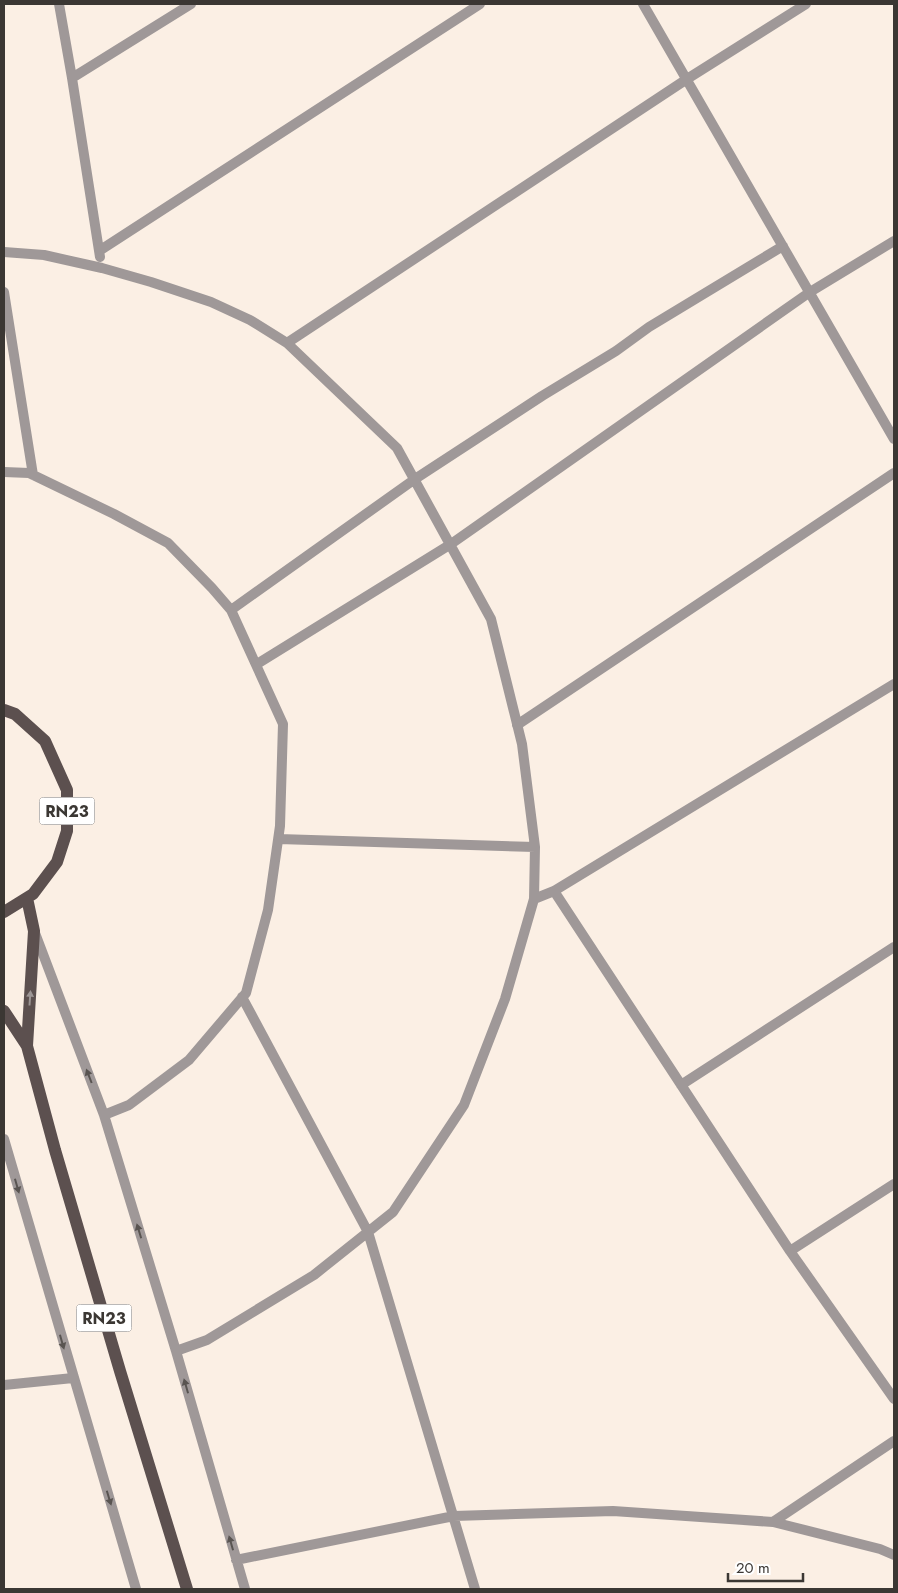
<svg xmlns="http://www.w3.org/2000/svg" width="898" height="1593" font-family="Jost,sans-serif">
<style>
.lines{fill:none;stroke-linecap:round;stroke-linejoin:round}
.street{stroke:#9f9898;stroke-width:10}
.primary{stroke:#5c504f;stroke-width:12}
.oneway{fill:#9d9695}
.oneway2{fill:#595451}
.labels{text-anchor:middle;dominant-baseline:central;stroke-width:4;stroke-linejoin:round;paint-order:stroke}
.shield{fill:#fff;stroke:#767370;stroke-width:1}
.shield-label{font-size:16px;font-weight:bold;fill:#3b3733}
</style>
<rect width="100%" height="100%" fill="#fbefe4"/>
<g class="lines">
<path class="street" d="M59,4L72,78L100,257
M643,4L894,439
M72,78L191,4
M99,251L480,4
M4,252L44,255L102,268L151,282L211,302L250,320L287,343L397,448L491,619L522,744L535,847L534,899L505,999L464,1105L393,1212L314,1275L207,1340L176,1351
M4,292L33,475
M287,343L687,79L806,4
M4,472L29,473L114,514L168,543L212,588L231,610L283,724L280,826L268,910L246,993L189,1060L129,1105L104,1115
M231,610L415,479L542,396L616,351L649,327L783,246
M257,664L451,544L810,292L894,241
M517,725L894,473
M279,839L535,847
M554,891L790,1251L894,1399
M534,899L554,891L894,684
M35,933L104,1115L176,1351L245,1589
M242,997L368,1232L475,1589
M681,1085L894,947
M4,1139L136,1589
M790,1251L894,1184
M4,1385L73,1378
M773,1522L894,1441
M236,1560L454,1516L613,1511L773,1522L880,1549L894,1555"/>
<path class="primary" d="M4,710L15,714L45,741L67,790V831L57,862L33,894L4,912
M4,1011L27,1046L55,1150L120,1371L187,1589
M27,1046L34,931L27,898"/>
</g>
<defs><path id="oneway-solid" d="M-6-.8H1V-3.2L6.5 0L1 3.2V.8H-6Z" transform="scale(1.25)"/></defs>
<use class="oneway" href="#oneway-solid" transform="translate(30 998) rotate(-86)"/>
<g class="oneway2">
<use href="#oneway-solid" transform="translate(89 1076) rotate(-111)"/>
<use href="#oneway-solid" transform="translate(17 1186) rotate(74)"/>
<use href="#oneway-solid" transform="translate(139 1231) rotate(-107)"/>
<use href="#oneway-solid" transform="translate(62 1342) rotate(74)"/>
<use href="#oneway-solid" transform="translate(186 1386) rotate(-106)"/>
<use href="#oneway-solid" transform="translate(109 1498) rotate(73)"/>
<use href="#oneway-solid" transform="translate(231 1543) rotate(-106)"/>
</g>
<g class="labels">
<g class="shield">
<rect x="39.5" y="797.5" width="55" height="27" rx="4"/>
<rect x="76.5" y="1304.5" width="55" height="27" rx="4"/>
</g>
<g class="shield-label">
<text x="67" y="811">RN23</text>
<text x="104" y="1318">RN23</text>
</g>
</g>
<rect width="898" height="1593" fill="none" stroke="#3b3733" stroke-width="10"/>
<path d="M728 1573v8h75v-8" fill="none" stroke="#3b3733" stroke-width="2.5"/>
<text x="736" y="1573" font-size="15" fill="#3b3733" stroke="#ffffff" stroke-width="4" paint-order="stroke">20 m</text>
</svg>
